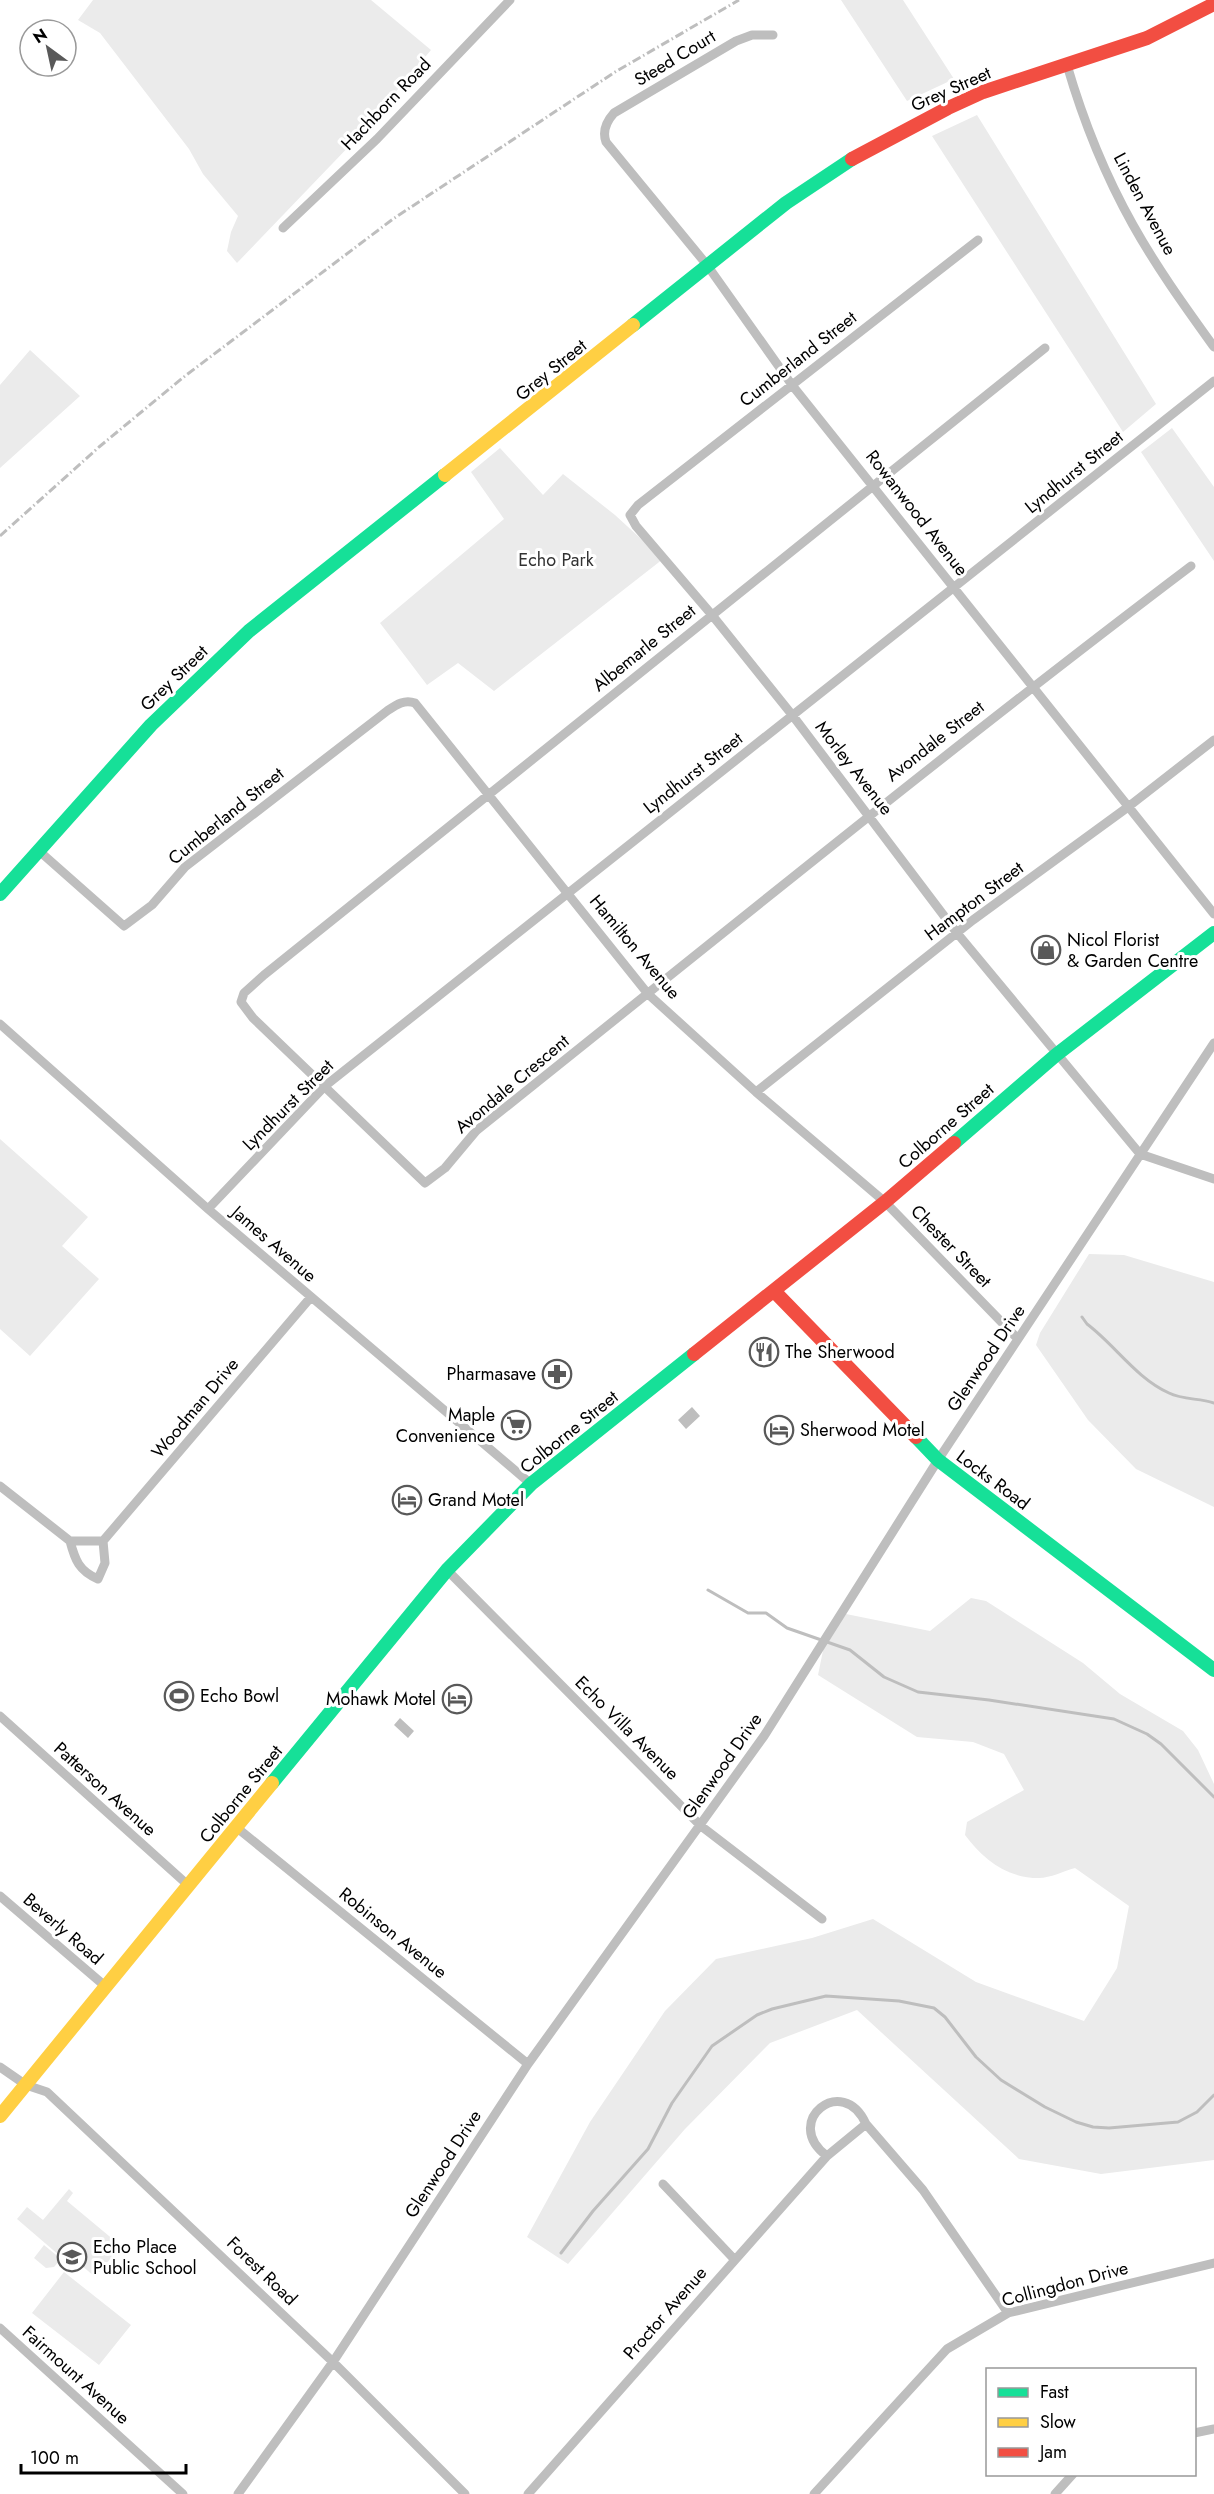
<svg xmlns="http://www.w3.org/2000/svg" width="1214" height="2494" font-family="Jost,sans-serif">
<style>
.green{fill:#ebebeb}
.water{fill:#bebebe}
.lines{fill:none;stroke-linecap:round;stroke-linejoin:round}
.stream{stroke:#bebebe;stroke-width:3}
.street{stroke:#bebebe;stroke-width:9}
.fast{stroke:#16e098;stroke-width:14}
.slow{stroke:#ffcf43;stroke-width:14}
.jam{stroke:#f24e42;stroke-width:14}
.rail{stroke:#bebebe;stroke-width:3;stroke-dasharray:9 3 1.5 3;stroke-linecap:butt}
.labels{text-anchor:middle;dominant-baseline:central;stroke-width:6;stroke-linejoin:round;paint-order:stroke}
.street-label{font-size:18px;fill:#000;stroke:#fff}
.park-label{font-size:18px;fill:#323232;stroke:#fff}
.poi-label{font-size:18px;fill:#000;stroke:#fff;text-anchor:start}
</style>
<rect width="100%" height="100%" fill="#fff"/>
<path class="green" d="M93,0H371L431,50L356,139L237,263L227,251L231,232L238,216L203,174L189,149L100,33L78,20Z
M841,0H903L954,79L907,101Z
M977,115L1156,404L1123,432L932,136Z
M30,350L80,396L0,468V385Z
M1172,428L1214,487V561L1141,452Z
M500,448L543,495L563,474L615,515L663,559L494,691L458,663L427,685L380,623L504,519L471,472Z
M0,1139L88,1217L62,1246L99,1279L30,1356L0,1329Z
M1089,1254L1124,1255L1214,1282V1507L1136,1469L1088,1420L1036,1345L1040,1333Z
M971,1598L986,1601L1083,1663L1120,1694L1183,1731L1198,1750L1214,1784V2160L1101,2174L1019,2159L857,2010L770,2043L685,2129L568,2264L527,2237L590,2122L665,2011L716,1959L812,1938L873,1919L976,1982L1084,2021L1117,1968L1129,1906L1075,1868C1064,1871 1050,1878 1039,1878C1006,1878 983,1859 965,1835L967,1822L1024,1790L1004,1754L973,1742L917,1737L818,1675L825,1641L846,1614L930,1631Z
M69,2189L73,2193L67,2201L121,2246L95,2277L65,2251L60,2256L17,2219L27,2207L43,2220Z
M44,2245L61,2259L54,2267L46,2268L34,2258Z
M64,2272L131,2325L99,2365L32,2313Z"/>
<path class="water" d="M692,1407L700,1416L686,1429L678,1420Z
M400,1718L414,1731L408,1738L394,1725Z"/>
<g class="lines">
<path class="stream" d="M1082,1317L1087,1324C1115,1345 1136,1378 1169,1393C1183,1400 1199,1398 1214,1403
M708,1590L748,1613H766L787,1628L850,1650L884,1677L918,1692L989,1700L1114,1719L1147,1734L1161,1744L1214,1797
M561,2253L593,2211L648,2149L672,2103L712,2046L757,2015L772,2009L826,1996L899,2001L934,2008L945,2017L976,2057L1001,2080L1045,2107L1076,2122L1093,2127L1109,2128L1178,2122L1197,2112L1214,2095"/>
<path class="street" d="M773,35H752L736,41L614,113C606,122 602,131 606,142L707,265L792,385L1214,914
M1067,65C1083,120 1105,175 1133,225C1157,268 1186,308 1214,347
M283,228L377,139L510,0
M978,240L638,505L630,515L636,526L712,615L793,716L957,933L1140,1154L1214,1179
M1045,348L264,975L244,993L241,1002L253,1018L425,1183L445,1168L476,1131C714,941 949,749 1191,566
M38,850L124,926L152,905L185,867L387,711C396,705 404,699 415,703L648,994L756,1092L885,1202L1018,1339
M0,1024L208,1209L531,1484
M756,1092L973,920L1128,807L1214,740
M208,1209L325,1086L1214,381
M0,1486L70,1541
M103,1541H70C75,1560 79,1571 98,1579L105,1563L103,1541L311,1297
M447,1570L701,1826L822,1919
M0,1716L189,1886
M236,1827L528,2064
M0,1896L105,1986
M0,2067L26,2085L47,2092L333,2362L465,2494
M827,2156C781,2122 843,2072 866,2124L923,2190L1008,2313
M663,2184L734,2259
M0,2328L183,2494
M1194,2433L1214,2429
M238,2494L333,2362L528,2064L764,1736L938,1460L1214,1043
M528,2494L827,2156L866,2124
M814,2494L947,2349L1008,2313L1214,2263
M1055,2494L1073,2474"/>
<path class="fast" d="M633,325L786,203L852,159
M0,894L151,725L249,631L445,475
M954,1143L1056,1055L1214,933
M916,1437L938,1460L1214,1670
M272,1783L447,1570L531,1484L694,1354"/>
<path class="slow" d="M445,475L633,325
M0,2116L272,1783"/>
<path class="jam" d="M852,159L948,108L983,92L1147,38L1214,4
M774,1291L916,1437
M694,1354L885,1202L954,1143"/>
<path class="rail" d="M0,536L99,447L185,376L393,219L615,72L739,0"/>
</g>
<defs>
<g id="shop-ring" transform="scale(1.5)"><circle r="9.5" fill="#fff" stroke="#595959" stroke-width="1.5"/><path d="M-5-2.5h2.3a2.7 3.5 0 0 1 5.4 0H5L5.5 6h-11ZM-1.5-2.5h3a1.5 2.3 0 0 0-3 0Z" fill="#595959"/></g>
<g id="restaurant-ring" transform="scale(1.5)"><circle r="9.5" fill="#fff" stroke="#595959" stroke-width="1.5"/><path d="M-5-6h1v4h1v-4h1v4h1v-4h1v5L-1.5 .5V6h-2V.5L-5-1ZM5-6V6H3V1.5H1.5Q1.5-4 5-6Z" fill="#595959"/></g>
<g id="pharmacy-ring" transform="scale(1.5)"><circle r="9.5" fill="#fff" stroke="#595959" stroke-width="1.5"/><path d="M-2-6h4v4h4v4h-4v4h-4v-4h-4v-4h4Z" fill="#595959"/></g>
<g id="supermarket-ring" transform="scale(1.5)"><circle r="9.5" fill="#fff" stroke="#595959" stroke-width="1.5"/><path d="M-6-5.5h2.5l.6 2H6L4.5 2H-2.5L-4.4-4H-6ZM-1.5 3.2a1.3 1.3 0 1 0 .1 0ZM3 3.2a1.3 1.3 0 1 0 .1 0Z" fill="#595959"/></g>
<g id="hotel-ring" transform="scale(1.5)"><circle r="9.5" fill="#fff" stroke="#595959" stroke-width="1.5"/><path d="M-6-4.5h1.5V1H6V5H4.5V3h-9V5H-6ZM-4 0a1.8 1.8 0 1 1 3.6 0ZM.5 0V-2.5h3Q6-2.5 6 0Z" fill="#595959"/></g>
<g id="stadium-ring" transform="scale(1.5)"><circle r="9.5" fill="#fff" stroke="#595959" stroke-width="1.5"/><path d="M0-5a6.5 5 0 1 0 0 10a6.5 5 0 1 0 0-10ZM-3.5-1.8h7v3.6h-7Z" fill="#595959"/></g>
<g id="school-ring" transform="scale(1.5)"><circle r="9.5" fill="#fff" stroke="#595959" stroke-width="1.5"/><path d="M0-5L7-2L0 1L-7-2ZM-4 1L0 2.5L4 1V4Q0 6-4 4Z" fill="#595959"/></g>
</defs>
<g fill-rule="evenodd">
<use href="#shop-ring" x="1046" y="950"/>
<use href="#restaurant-ring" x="764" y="1352"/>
<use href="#pharmacy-ring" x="557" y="1374"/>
<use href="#supermarket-ring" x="516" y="1425"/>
<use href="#hotel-ring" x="779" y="1430"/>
<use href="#hotel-ring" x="407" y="1500"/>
<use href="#stadium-ring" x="179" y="1696"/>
<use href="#hotel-ring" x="457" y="1699"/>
<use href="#school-ring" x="72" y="2257"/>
</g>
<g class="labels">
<g class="street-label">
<text transform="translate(675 58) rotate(-31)">Steed Court</text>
<text transform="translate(951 89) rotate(-24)">Grey Street</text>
<text transform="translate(386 104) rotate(-46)">Hachborn Road</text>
<text transform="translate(1145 204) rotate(62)">Linden Avenue</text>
<text transform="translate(798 359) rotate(-38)">Cumberland Street</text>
<text transform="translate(551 370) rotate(-39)">Grey Street</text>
<text transform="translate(1074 472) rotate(-39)">Lyndhurst Street</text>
<text transform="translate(917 513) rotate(52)">Rowanwood Avenue</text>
<text transform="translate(644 648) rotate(-39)">Albemarle Street</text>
<text transform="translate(174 678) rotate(-44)">Grey Street</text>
<text transform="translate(935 741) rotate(-38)">Avondale Street</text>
<text transform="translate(854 768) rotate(52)">Morley Avenue</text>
<text transform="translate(693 773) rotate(-38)">Lyndhurst Street</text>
<text transform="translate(226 816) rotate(-39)">Cumberland Street</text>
<text transform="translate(974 901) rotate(-37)">Hampton Street</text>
<text transform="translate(635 947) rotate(50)">Hamilton Avenue</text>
<text transform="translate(512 1084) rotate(-40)">Avondale Crescent</text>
<text transform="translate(288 1105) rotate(-45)">Lyndhurst Street</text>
<text transform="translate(946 1126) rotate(-41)">Colborne Street</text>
<text transform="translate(274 1244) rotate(41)">James Avenue</text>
<text transform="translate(951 1246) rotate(46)">Chester Street</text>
<text transform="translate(986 1358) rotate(-56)">Glenwood Drive</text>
<text transform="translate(195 1408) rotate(-50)">Woodman Drive</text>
<text transform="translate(569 1432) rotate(-39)">Colborne Street</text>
<text transform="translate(993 1480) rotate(37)">Locks Road</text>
<text transform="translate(627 1728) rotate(45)">Echo Villa Avenue</text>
<text transform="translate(722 1766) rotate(-55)">Glenwood Drive</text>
<text transform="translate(105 1789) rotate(42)">Patterson Avenue</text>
<text transform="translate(241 1794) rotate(-51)">Colborne Street</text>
<text transform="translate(63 1929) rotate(41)">Beverly Road</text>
<text transform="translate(393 1933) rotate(39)">Robinson Avenue</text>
<text transform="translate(443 2164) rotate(-57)">Glenwood Drive</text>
<text transform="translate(262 2271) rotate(44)">Forest Road</text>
<text transform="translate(1065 2284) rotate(-15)">Collingdon Drive</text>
<text transform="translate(665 2313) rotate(-49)">Proctor Avenue</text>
<text transform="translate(76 2375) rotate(42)">Fairmount Avenue</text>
</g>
<g class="park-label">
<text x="556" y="560">Echo Park</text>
</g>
<g class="poi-label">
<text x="1067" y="940">Nicol Florist<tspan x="1067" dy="21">&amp; Garden Centre</tspan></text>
<text x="785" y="1352">The Sherwood</text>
<text x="536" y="1374" text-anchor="end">Pharmasave</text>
<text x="495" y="1415" text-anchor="end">Maple<tspan x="495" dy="21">Convenience</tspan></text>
<text x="800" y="1430">Sherwood Motel</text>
<text x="428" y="1500">Grand Motel</text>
<text x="200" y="1696">Echo Bowl</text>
<text x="436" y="1699" text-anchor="end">Mohawk Motel</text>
<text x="93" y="2247">Echo Place<tspan x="93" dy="21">Public School</tspan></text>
</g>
</g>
<rect x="986" y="2368" width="210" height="108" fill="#ffffff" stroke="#999999" stroke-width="1.5"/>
<rect x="998" y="2388" width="30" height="9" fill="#16e098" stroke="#999999" stroke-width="1.5"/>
<text x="1040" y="2398" font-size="18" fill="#000000">Fast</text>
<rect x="998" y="2418" width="30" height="9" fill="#ffcf43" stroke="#999999" stroke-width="1.5"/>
<text x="1040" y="2428" font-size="18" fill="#000000">Slow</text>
<rect x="998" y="2448" width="30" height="9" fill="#f24e42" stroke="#999999" stroke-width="1.5"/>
<text x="1040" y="2458" font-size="18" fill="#000000">Jam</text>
<g transform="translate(48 48) rotate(327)"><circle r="28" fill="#ffffff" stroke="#999999" stroke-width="1.5"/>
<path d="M0-4.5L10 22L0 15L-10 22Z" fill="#595959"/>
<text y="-9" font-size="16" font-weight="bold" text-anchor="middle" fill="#000000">N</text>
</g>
<path d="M21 2464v9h165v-9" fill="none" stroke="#000000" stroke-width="3"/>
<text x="30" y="2464" font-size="18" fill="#000000" stroke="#ffffff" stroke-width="4.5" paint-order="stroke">100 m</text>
</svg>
